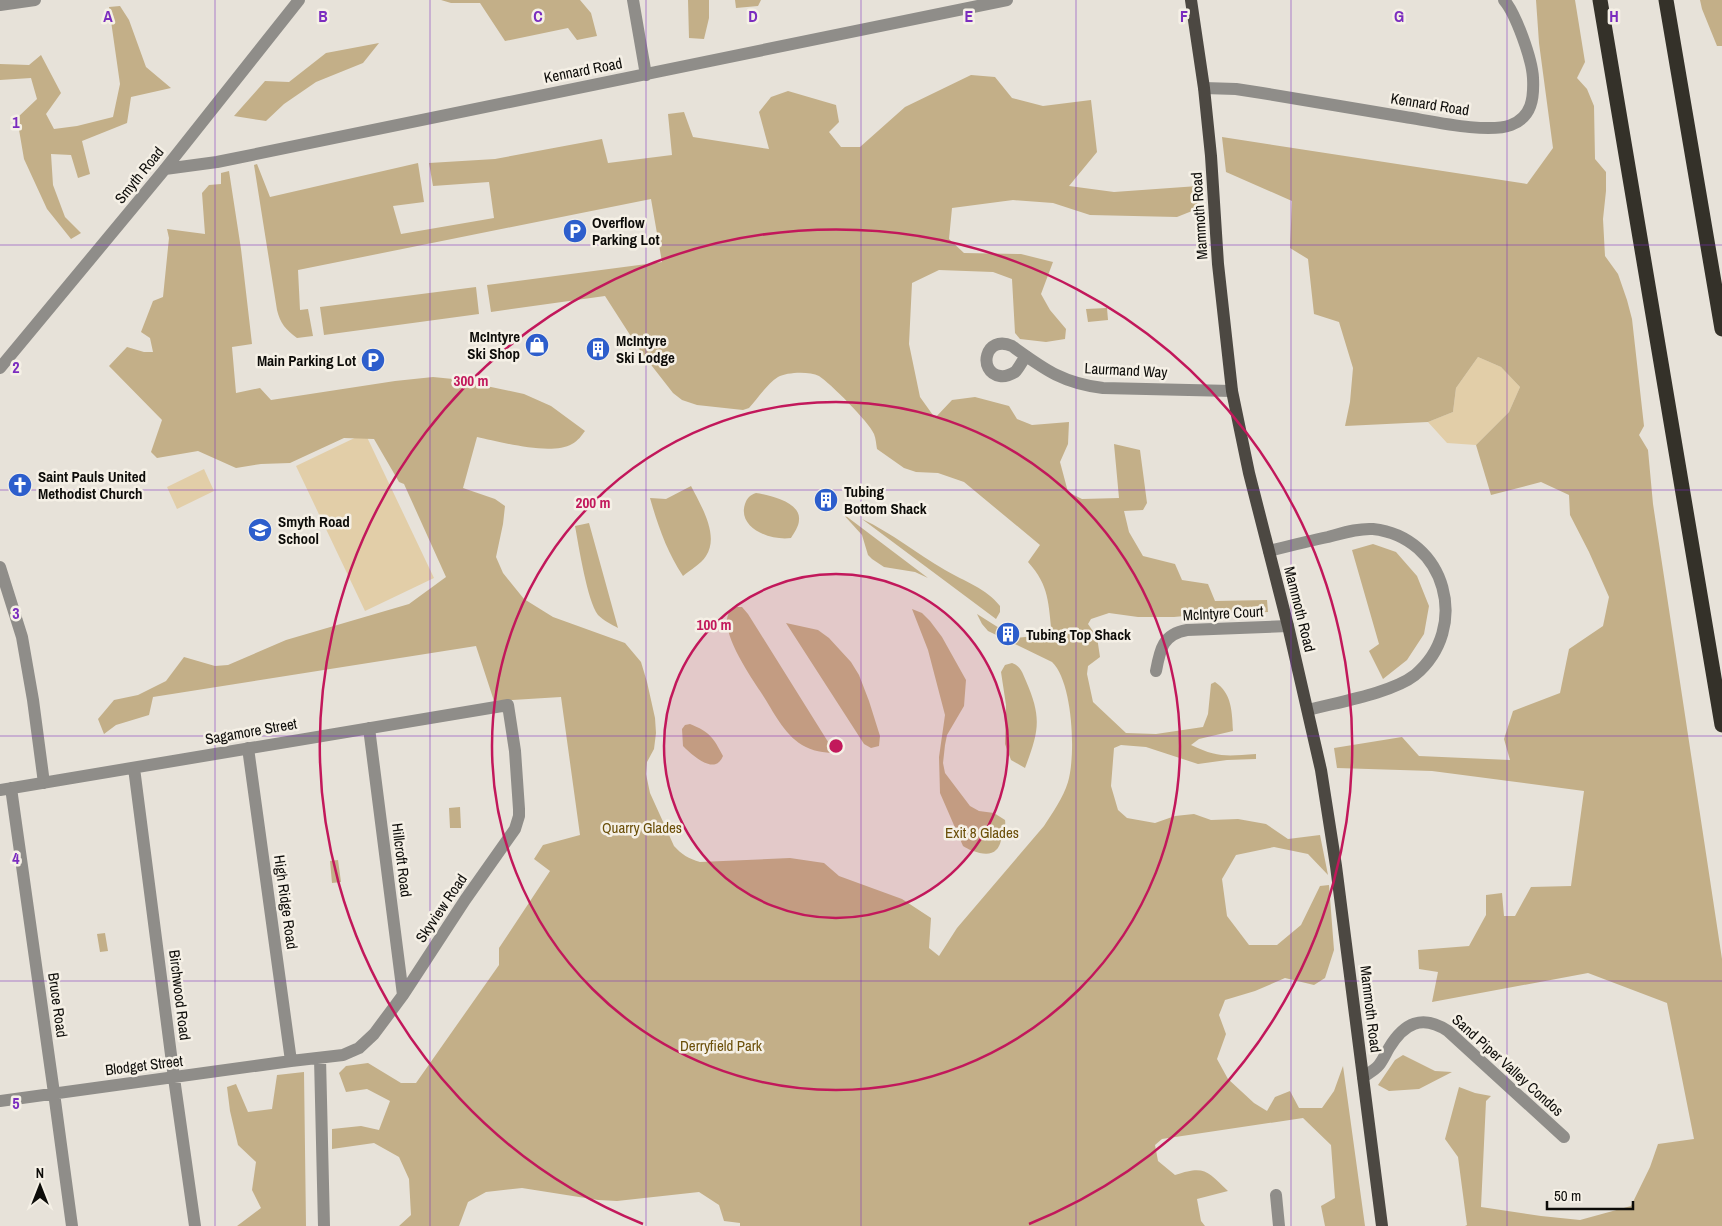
<svg xmlns="http://www.w3.org/2000/svg" width="1722" height="1226" font-family="'Archivo Narrow',sans-serif">
<style>
.green{fill:#e2cea8}
.forest{fill:#c3af88}
.lines{fill:none;stroke-linecap:round;stroke-linejoin:round}
.minor{stroke:#8f8d89;stroke-width:12}
.major{stroke:#4c4842;stroke-width:12}
.highway{stroke:#343129;stroke-width:15}
.grid{fill:none;stroke:#7b2cbf;stroke-width:1;stroke-opacity:0.55}
.ring{fill:none;stroke:#c2185b;stroke-width:2.5}
.labels{text-anchor:middle;dominant-baseline:central;stroke-width:5;stroke-linejoin:round;paint-order:stroke}
.street-label{font-size:15px;fill:#0d0c09;stroke:#f5f0e6}
.poi-label{font-size:15px;font-weight:bold;fill:#0d0c09;stroke:#f5f0e6;text-anchor:start}
.park-label{font-size:15px;fill:#6b4f09;stroke:#f5f0e6}
.grid-label{font-size:16px;text-anchor:middle;font-weight:bold;fill:#7b2cbf;stroke:#f5f0e6;stroke-width:5;stroke-linejoin:round;paint-order:stroke}
.centre{fill:#c2185b;stroke:#f5f0e6;stroke-width:2.5}
.ring-label{font-size:15px;text-anchor:middle;font-weight:bold;fill:#c2185b;stroke:#f5f0e6;stroke-width:5;stroke-linejoin:round;paint-order:stroke}
</style>
<rect width="100%" height="100%" fill="#e7e2d9"/>
<path class="green" d="M1478,357L1501,367L1520,387L1509,412L1476,445L1447,443L1428,422L1453,412L1456,388Z
M365,433L434,578L365,611L296,466Z
M204,469L214,491L177,509L167,487Z"/>
<path class="forest" d="M441,0H580L591,13L597,36L577,40L568,28L505,41L480,3H451Z
M688,0H709V18L704,39L689,38Z
M735,0H761L758,6L736,8Z
M1536,0H1575L1585,62L1577,78L1587,89L1594,106L1595,159L1606,172V191L1603,219L1605,256L1618,274L1627,300L1632,319L1644,426L1639,435L1648,450L1653,504L1722,959V1226H1465L1467,1225L1458,1157L1445,1139L1459,1087L1475,1093L1491,1096L1486,1101L1481,1207L1541,1216L1580,1220L1631,1206L1650,1167L1658,1144L1694,1139L1667,1003L1588,973L1432,1002L1438,972L1419,969L1418,950L1469,946L1486,915V895L1502,893L1504,916H1515L1531,887L1571,886L1584,791L1432,771L1337,768L1334,748L1402,737L1419,756L1510,760L1504,739L1513,711L1560,693L1569,649L1603,626L1609,597L1589,552L1570,515L1569,495L1541,482L1491,495L1476,445L1509,412L1520,387L1501,367L1478,357L1456,388L1453,412L1428,422L1345,426L1350,402L1353,368L1339,322L1314,314L1308,259L1290,248L1292,201L1226,172L1222,137L1527,184L1553,148L1539,43Z
M1700,0H1722V46H1717L1702,9Z
M120,6L129,20L146,67L171,88L131,97L127,123L82,141L90,174L78,178L71,155L51,154L53,185L65,217L81,233L71,239L47,209L24,159L17,118L37,99L31,78L0,80V64L29,65L41,55L61,93L46,114L54,129L77,126L113,117L120,84L109,7Z
M379,43L363,63L316,82L284,104L266,121L234,116L265,81L289,82L326,53Z
M971,75L995,77L1012,98L1043,106L1091,100L1097,152L1069,186L1114,192L1198,186L1197,209L1177,217L1090,215L1053,203L1013,200L952,208L949,239L964,253L1021,254L1053,262L1041,294L1050,310L1066,329L1065,339L1046,342L1020,339L1015,333L1012,279L993,272L939,270L912,283L909,344L920,397L935,418L952,400L975,397L1009,406L1017,419L1032,425L1069,422L1068,444L1060,462L1068,492L1082,499L1119,498L1114,444L1140,450L1147,503L1143,510L1124,511L1129,532L1143,556L1175,564L1182,580L1208,584L1215,601L1267,600L1268,612L1215,613L1174,617H1138L1109,613L1091,619L1088,624L1097,637L1100,657L1088,666L1087,674L1093,702L1126,733L1156,734L1203,727L1208,714L1211,684L1215,682C1232,693 1232,712 1233,731L1199,739L1191,745C1218,758 1227,756 1256,754V759L1227,760L1198,764L1146,747L1121,745L1114,748L1111,786L1118,810L1127,818L1155,823L1175,816L1194,814L1211,820L1238,819L1266,824L1288,839L1320,835L1328,875L1308,854L1274,847L1236,855L1222,879L1227,916L1249,945H1277L1301,925L1320,886L1329,885L1334,950L1325,978L1314,985L1285,978L1255,991L1225,1000L1219,1015L1226,1034L1217,1059L1228,1079L1254,1103L1267,1111L1275,1097L1290,1091L1299,1108H1322L1334,1091L1343,1066L1365,1226H1325L1321,1206L1335,1198L1331,1145L1303,1118L1162,1139L1155,1145L1158,1161L1175,1175C1205,1165 1207,1171 1228,1191L1197,1199L1201,1221L1205,1226H740V1223L724,1221L719,1205L699,1192L617,1201L598,1200L522,1188L486,1192L468,1202L459,1226H399L411,1215L409,1179L399,1157L374,1143L332,1149V1129L361,1126L379,1130L390,1101L367,1089L346,1092L339,1073L346,1066L368,1063L401,1083H416L499,965V948L550,871L534,859L543,845L580,835L561,697L494,701L476,646L153,697L149,715L116,725L104,734L98,719L114,700L138,695L166,681L184,657L215,666L228,665L286,640L409,604L446,577L404,484L399,482L374,439L344,438L290,463L261,464L236,468L198,451L157,458L151,452L162,420L109,366L127,347L144,352H153L150,338L141,332L153,301L163,297L169,238L167,229L205,234L202,193L209,185L221,184V173L229,171L241,249L252,344L232,347L236,393L260,388L271,400L395,381L433,377L453,379L524,394L551,406L585,431C582,435 578,441 572,444C551,456 500,442 477,437L463,488L495,499L505,506L503,524L496,557L503,573L524,599L553,617L625,643L641,662L647,682L655,718L656,733L654,749L647,762L646,774L650,793L674,846C681,854 689,859 700,862L790,858L824,863L839,876L902,899L931,918L929,948L939,956L957,928L1044,826C1053,812 1063,798 1068,782C1076,755 1073,682 1052,662L988,631L982,624L977,614L1015,638L1052,634C1048,604 1050,586 1028,562L1040,545L964,482L938,473L916,472L904,468L877,449C876,444 876,439 874,434C869,422 830,383 819,376C809,371 787,372 778,377C767,384 758,398 749,408L743,410L697,405L682,400L673,393L641,352L605,296L491,312L487,285L662,262L651,199L298,270L300,310L308,309L313,336L297,338C286,330 280,323 277,310L254,165L257,164L270,197L418,163L424,202L393,206L401,234L494,218L489,182L433,186L429,163L495,159L602,139L608,163L672,155L668,114L684,112L693,137L769,149L759,112L771,97L788,91L836,105L839,122L829,132L841,147H860L905,107Z
M476,287L479,314L324,335L320,307Z
M1107,308L1108,320L1088,322L1086,309Z
M691,486C700,504 720,535 706,556C701,564 690,570 683,576C667,552 658,526 650,498L666,499Z
M756,493C769,495 801,502 799,520C799,526 794,533 791,538C772,541 737,529 745,504C747,498 750,495 756,493Z
M842,513L928,578L915,572L884,567L872,559L868,555L862,535Z
M862,519C892,533 917,554 945,570C964,581 987,589 1000,606V612L996,619Z
M589,523L618,628C611,624 604,621 598,615C587,600 579,547 575,526Z
M1373,544L1396,552L1417,576L1429,606L1424,634L1407,660L1383,679L1369,651L1379,644L1352,550Z
M737,607H742L748,614L835,753C824,753 812,751 802,745C784,734 773,711 762,694C753,680 707,616 737,607Z
M912,609L922,613L930,621L942,637L966,680L964,706L947,735L945,745L943,763L945,773L970,806L979,811L994,813L1005,820C1006,826 1004,830 1002,836C1001,840 1000,847 996,850C989,858 970,851 963,846L940,793L939,757L945,715L928,650Z
M786,623L818,630L829,638L851,662L859,675L869,701L880,736L879,746L871,748L864,744Z
M1012,663C1021,666 1023,674 1026,681C1042,718 1039,731 1025,768L1011,760L1005,744L1006,705L1001,672L1005,665Z
M690,724C710,732 713,737 723,756C715,776 693,756 683,746L682,729L685,725Z
M460,807L461,828H450L449,808Z
M338,860L341,882L332,883L330,861Z
M105,933L108,951L100,952L97,934Z
M1403,1055L1435,1071L1452,1072L1419,1089L1389,1091L1378,1085L1395,1060Z
M304,1072L306,1226H237L261,1208L252,1190L256,1162L238,1145L230,1111L227,1087L236,1084L248,1112L272,1109L277,1075Z"/>
<g class="lines">
<path class="minor" d="M633,0L646,75
M0,5L35,0
M1204,88L1236,89L1262,93C1310,101 1357,109 1405,117C1431,121 1488,134 1511,125C1532,117 1534,98 1533,78C1532,59 1516,14 1504,0
M165,169L217,162L1007,0
M1026,356C1022,361 1019,368 1015,372C1010,375 1006,377 1000,376C977,372 985,334 1012,346C1044,369 1062,383 1103,388L1232,391
M0,368L165,169L299,0
M1269,551C1289,546 1309,541 1328,537C1343,533 1358,528 1373,529C1446,537 1471,628 1415,675C1392,693 1338,702 1308,710
M0,567L22,637L33,700L44,783
M1156,671C1160,649 1163,634 1187,630L1288,626
M369,728L403,995
M248,748L291,1061
M134,768L174,1078L195,1226
M11,788L54,1093L72,1226
M0,790L508,705L515,751L519,809V816L515,829L465,900L403,995L374,1034L359,1048L343,1055L291,1061L0,1101
M320,1058L324,1226
M1363,1077C1369,1073 1375,1070 1379,1065C1383,1060 1386,1053 1389,1048C1404,1023 1422,1014 1448,1031L1564,1137
M1276,1195L1279,1226"/>
<path class="major" d="M1191,0L1204,88L1211,156L1218,264L1232,391L1249,473L1288,626L1321,770L1336,866L1382,1226"/>
<path class="highway" d="M1600,0L1722,725
M1666,0L1722,329"/>
</g>
<path class="grid" d="M215,0V1226M430,0V1226M646,0V1226M861,0V1226M1076,0V1226M1291,0V1226M1507,0V1226M0,245H1722M0,490H1722M0,736H1722M0,981H1722"/>
<circle cx="836" cy="746" r="172" fill="#c2185b" fill-opacity=".12"/>
<g class="ring">
<circle cx="836" cy="746" r="172"/>
<circle cx="836" cy="746" r="344"/>
<path d="M643 1224A516 516 0 1 1 1029 1224"/>
</g>
<defs>
<g id="parking-disc" transform="scale(1.25)"><circle r="9.5" fill="#2d5ecc" stroke="#f5f0e6"/><path d="M-3.5-5.5H1a3.5 3.5 0 0 1 0 7H-1V5.5H-3.5ZM-1-3.4V-.6H.8a1.4 1.4 0 0 0 0-2.8Z" fill="#fff"/></g>
<g id="shop-disc" transform="scale(1.25)"><circle r="9.5" fill="#2d5ecc" stroke="#f5f0e6"/><path d="M-5-2.5h2.3a2.7 3.5 0 0 1 5.4 0H5L5.5 6h-11ZM-1.5-2.5h3a1.5 2.3 0 0 0-3 0Z" fill="#fff"/></g>
<g id="building-disc" transform="scale(1.25)"><circle r="9.5" fill="#2d5ecc" stroke="#f5f0e6"/><path d="M-4-6H4V6H1V3H-1V6H-4ZM-2.5-4.3h1.7v1.8h-1.7ZM.8-4.3h1.7v1.8H.8ZM-2.5-1h1.7V.8h-1.7ZM.8-1h1.7V.8H.8Z" fill="#fff"/></g>
<g id="church-disc" transform="scale(1.25)"><circle r="9.5" fill="#2d5ecc" stroke="#f5f0e6"/><path d="M-1.2-6h2.4v3.5h3.3v2.4h-3.3V6h-2.4V-.1h-3.3v-2.4h3.3Z" fill="#fff"/></g>
<g id="school-disc" transform="scale(1.25)"><circle r="9.5" fill="#2d5ecc" stroke="#f5f0e6"/><path d="M0-5L7-2L0 1L-7-2ZM-4 1L0 2.5L4 1V4Q0 6-4 4Z" fill="#fff"/></g>
</defs>
<g fill-rule="evenodd">
<use href="#parking-disc" x="575" y="231"/>
<use href="#shop-disc" x="537" y="345"/>
<use href="#building-disc" x="598" y="349"/>
<use href="#parking-disc" x="373" y="360"/>
<use href="#church-disc" x="20" y="485"/>
<use href="#building-disc" x="826" y="500"/>
<use href="#school-disc" x="260" y="530"/>
<use href="#building-disc" x="1008" y="634"/>
</g>
<g class="labels">
<g class="street-label">
<text transform="translate(583 70) rotate(-11)">Kennard Road</text>
<text transform="translate(1430 104) rotate(9)">Kennard Road</text>
<text transform="translate(139 175) rotate(-51)">Smyth Road</text>
<text transform="translate(1199 216) rotate(-94)">Mammoth Road</text>
<text transform="translate(1126 370) rotate(3)">Laurmand Way</text>
<text transform="translate(1300 609) rotate(76)">Mammoth Road</text>
<text transform="translate(1223 613) rotate(-3)">McIntyre Court</text>
<text transform="translate(251 731) rotate(-10)">Sagamore Street</text>
<text transform="translate(402 860) rotate(83)">Hillcroft Road</text>
<text transform="translate(286 902) rotate(82)">High Ridge Road</text>
<text transform="translate(441 908) rotate(-56)">Skyview Road</text>
<text transform="translate(180 995) rotate(83)">Birchwood Road</text>
<text transform="translate(58 1005) rotate(82)">Bruce Road</text>
<text transform="translate(1371 1009) rotate(83)">Mammoth Road</text>
<text transform="translate(144 1065) rotate(-7)">Blodget Street</text>
<text transform="translate(1508 1065) rotate(42)">Sand Piper Valley Condos</text>
</g>
<g class="poi-label">
<text x="592" y="222">Overflow<tspan x="592" dy="17">Parking Lot</tspan></text>
<text x="520" y="336" text-anchor="end">McIntyre<tspan x="520" dy="17">Ski Shop</tspan></text>
<text x="616" y="340">McIntyre<tspan x="616" dy="17">Ski Lodge</tspan></text>
<text x="356" y="360" text-anchor="end">Main Parking Lot</text>
<text x="38" y="476">Saint Pauls United<tspan x="38" dy="17">Methodist Church</tspan></text>
<text x="844" y="491">Tubing<tspan x="844" dy="17">Bottom Shack</tspan></text>
<text x="278" y="521">Smyth Road<tspan x="278" dy="17">School</tspan></text>
<text x="1026" y="634">Tubing Top Shack</text>
</g>
<g class="park-label">
<text x="642" y="827">Quarry Glades</text>
<text x="982" y="832">Exit 8 Glades</text>
<text x="721" y="1045">Derryfield Park</text>
</g>
</g>
<g class="grid-label">
<text x="108" y="22">A</text>
<text x="323" y="22">B</text>
<text x="538" y="22">C</text>
<text x="753" y="22">D</text>
<text x="969" y="22">E</text>
<text x="1184" y="22">F</text>
<text x="1399" y="22">G</text>
<text x="1614" y="22">H</text>
<text x="16" y="128">1</text>
<text x="16" y="373">2</text>
<text x="16" y="619">3</text>
<text x="16" y="864">4</text>
<text x="16" y="1109">5</text>
</g>
<circle cx="836" cy="746" r="8" class="centre"/>
<g class="ring-label">
<text x="471" y="386">300 m</text>
<text x="593" y="508">200 m</text>
<text x="714" y="630">100 m</text>
</g>
<g transform="translate(40 1186)" stroke="#f5f0e6" stroke-width="4" paint-order="stroke">
<path d="M0-4L9 19L0 12L-9 19Z" fill="#0d0c09"/>
<text y="-8" font-size="14" font-weight="bold" text-anchor="middle" fill="#0d0c09">N</text>
</g>
<path d="M1547 1201v8h86v-8" fill="none" stroke="#0d0c09" stroke-width="2.5"/>
<text x="1554" y="1201" font-size="15" fill="#0d0c09" stroke="#f5f0e6" stroke-width="4" paint-order="stroke">50 m</text>
</svg>
